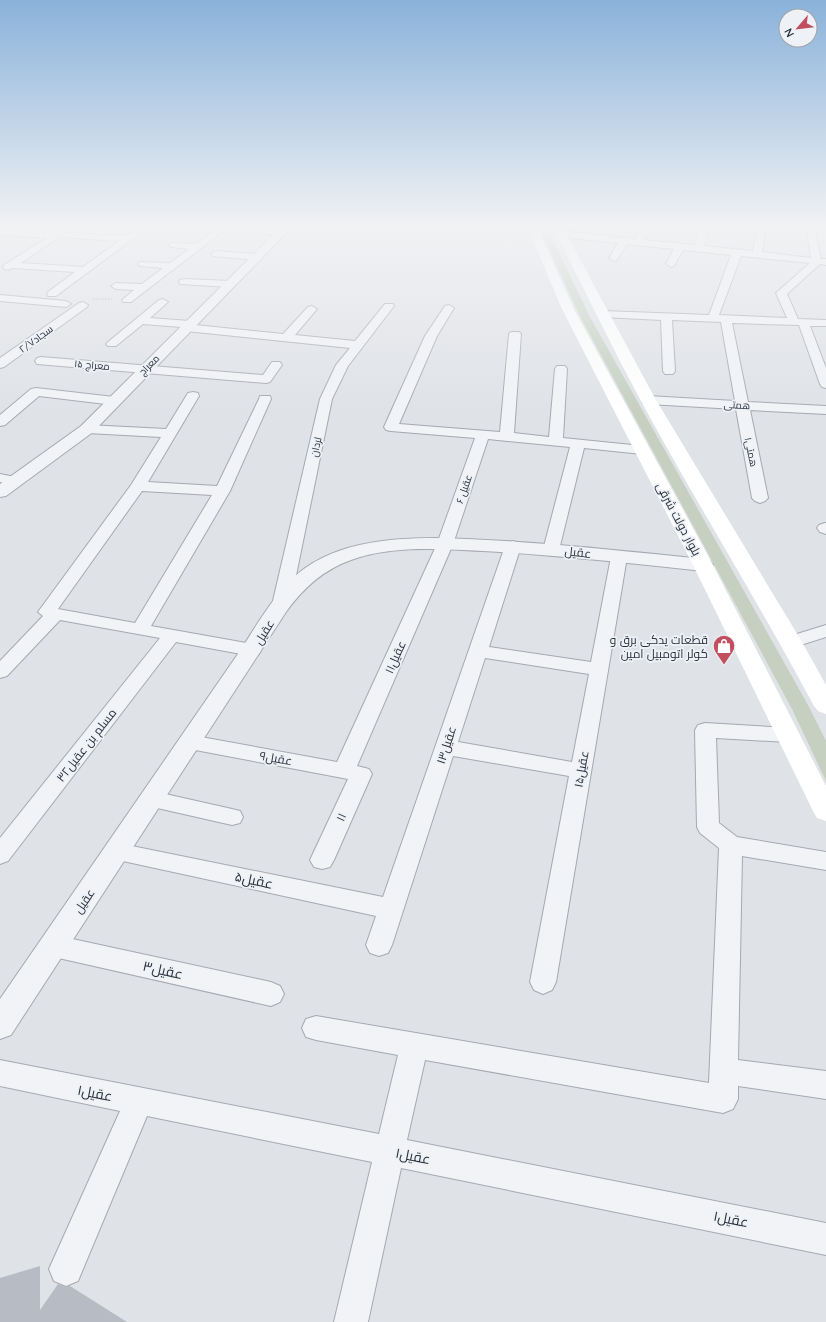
<svg xmlns="http://www.w3.org/2000/svg" width="826" height="1322" font-family="Quicksand,Cairo,sans-serif">
<style>
.green{fill:#c5d0c1}
.building{fill:#b7bbc3}
.lines{fill:none;stroke-linecap:round;stroke-linejoin:round}
.minor-casing{stroke:#a5a9b0;stroke-width:2}
.tertiary-casing{stroke:#a5a9b0;stroke-width:2}
.path{stroke:#bdc0c6;stroke-width:1.5;stroke-dasharray:1.5 1.5;stroke-linecap:butt}
.minor{fill:#f1f3f6;fill-rule:evenodd}
.tertiary{fill:#f1f3f6;fill-rule:evenodd}
.secondary{fill:#fff;fill-rule:evenodd}
.labels{text-anchor:middle;dominant-baseline:central;stroke-width:3.5;stroke-linejoin:round;paint-order:stroke}
.far-street-label{font-size:10px;fill:#29303c;stroke:#eef1f5}
.street-label{font-size:12px;fill:#29303c;stroke:#eef1f5}
.poi-label{font-size:12px;fill:#29303c;stroke:#eef1f5;text-anchor:end}
.near-street-label{font-size:14px;fill:#29303c;stroke:#eef1f5}
</style>
<rect width="100%" height="100%" fill="#dfe2e7"/>
<path class="green" d="M538,226H546L590,317L808,705L826,741V781L792,709L581,318Z"/>
<path class="building" d="M40,1266V1310L58,1284L65,1287L70,1286L127,1322H0V1278Z"/>
<g class="lines">
<g class="minor-casing">
<path id="minor" d="M57,226L62,229L58,232L126,236L140,226H150L56,296H48L47,294L48,292L75,272L13,268L8,270L4,269L3,267L4,265L47,238L0,235V229L44,232ZM59,237L119,241L83,267L21,263Z
M220,226H230L131,302H123L122,300L134,290L116,289L111,286L116,283L142,284L163,268L140,266L138,264L140,262L170,263L189,249L171,247L169,245L171,243L196,244Z
M642,226H651L644,240L695,245L701,226H710L704,246L753,251L758,226H766L762,252L811,258L806,226H814L821,259H826V265L820,264L787,294L798,319L826,320V326H810L826,368V388L822,387L820,384L799,325L732,323L748,402L826,406V414L750,410L768,498L765,501L760,503L755,501L752,498L736,409L648,404L643,403L642,400L643,397L648,396L735,401L721,322L672,320L675,371L673,374H665L663,371L661,320L603,317L598,314L603,311L709,315L731,255L683,250L674,266L671,267L666,264L674,249L627,244L617,260L614,261L609,258L618,243L561,237L556,234L561,231L635,239ZM741,256L810,263L776,293L787,318L719,315Z
M250,227L282,229L287,232L282,235L247,232L245,230Z
M216,251L257,254L262,257L257,260L213,256L211,254Z
M184,279L230,281L235,284L230,287L180,284L179,282L180,280Z
M0,295L66,301L71,304L66,307L0,301Z
M163,299L168,302L150,318L190,321L194,322L196,324L195,325L283,334L308,307L312,306L317,309L295,335L355,341L385,304H393L394,306L348,366L332,399L290,605L287,609L281,610L275,609L272,605L320,399L336,365L350,348L186,331L182,330L181,327L143,324L116,346H108L106,344L108,342L159,300Z
M83,302L88,305L87,307L4,367L0,368V358L79,303Z
M449,305L454,308L437,336L399,424L500,432L509,334L511,332H519L521,334L514,433L549,437L555,369L557,366H565L567,369L563,438L642,446L647,447L649,450L647,453L642,454L584,448L559,550L557,553L551,555L545,553L543,550L570,447L488,439L453,544L357,766L369,769L372,774L334,860L330,867L322,869L314,867L310,860L348,779L190,749L183,747L180,742L183,737L190,735L337,762L437,544L475,438L391,431L386,430L384,427L425,336L445,306Z
M41,357L263,375L272,362H280L282,365L270,382L266,383L37,364L35,361L37,358Z
M36,388L114,397L119,398L121,401L119,404L114,405L39,396L5,425L0,426V415L31,389Z
M193,392L198,393L199,396L148,482L217,486L259,399L260,396H270L271,399L230,491L151,626L252,644L259,646L261,650L259,654L252,656L176,642L8,861L0,864V838L160,638L60,620L7,676L0,678V661L43,616L38,612L131,485L161,437L87,433L82,432L80,429L82,426L87,425L166,429L188,393ZM142,491L212,495L135,623L58,609Z
M0,474L20,478L22,481L20,484L15,485L0,482Z
M825,523H826V534L820,532L817,528L819,525Z
M513,541L519,543L521,546L489,647L591,662L611,557L613,553L619,552L625,553L627,557L556,982L552,990L543,994L534,990L530,982L569,776L453,756L392,945L388,953L379,956L370,953L366,945L376,916L109,858L105,852L109,846L117,843L383,897L505,546L507,543ZM485,658L589,674L572,762L458,742Z
M826,625V637L791,648L784,646L782,642L784,638Z
M705,723L788,728L795,730L798,735L795,740L788,742L716,738L719,823L737,837L826,852V870L742,856L738,1060L826,1071V1099L738,1086V1099L733,1109L723,1113L425,1060L407,1140L826,1223V1255L401,1168L368,1322H334L372,1162L147,1116L78,1281L66,1286L54,1281L49,1269L120,1111L0,1086V1060L379,1134L398,1055L316,1040L306,1037L302,1028L306,1019L316,1016L709,1083L719,848L700,833L697,827L695,730L698,725Z
M152,791L232,809L240,811L243,817L240,823L232,825L144,805L141,799L144,793Z
M54,935L271,982L280,986L284,994L280,1002L271,1006L54,957L45,954L41,946L45,938Z"/>
</g>
<g class="tertiary-casing">
<path id="tertiary" d="M282,226H293L93,432L6,496L0,497V484L81,426Z
M436,538C526,540 614,550 703,559L710,561L713,565L710,569L703,571C630,563 557,555 483,551C439,549 393,545 351,560C323,570 303,588 286,612L11,1035L0,1039V999L242,648C257,624 272,599 292,579C329,543 387,538 436,538Z"/>
</g>
<path class="path" d="M93,299H114"/>
<use href="#minor" class="minor"/>
<use href="#tertiary" class="tertiary"/>
<path class="secondary" d="M527,226H537L574,309L713,565L826,786V821L817,818L813,811L693,565L562,309Z
M552,226H562L656,400L802,642L826,685V714L818,711L814,706C759,603 697,504 641,401C610,344 582,284 552,226Z"/>
</g>
<linearGradient id="sky" x2="0" y2="1"><stop stop-color="#8ab2da"/><stop offset="0.55" stop-color="#f1f2f4"/><stop offset="1" stop-color="#f1f2f4" stop-opacity="0"/></linearGradient>
<rect width="826" height="411" fill="url(#sky)"/>
<defs>
<g id="shop-pin" transform="scale(1.15)"><path d="M0 17L-7.5 6A9.5 9.5 0 1 1 7.5 6Z" fill="#c14f60" stroke="#eef1f5"/><path d="M-5-2.5h2.3a2.7 3.5 0 0 1 5.4 0H5L5.5 6h-11ZM-1.5-2.5h3a1.5 2.3 0 0 0-3 0Z" fill="#fff"/></g>
</defs>
<g fill-rule="evenodd">
<use href="#shop-pin" x="724" y="646"/>
</g>
<g class="labels">
<g class="far-street-label">
<text transform="translate(36 339) rotate(-36)">سجاد۲/۷</text>
<text transform="translate(92 365) rotate(5)">معراج ۱۵</text>
<text transform="translate(149 365) rotate(-45)">معراج</text>
<text transform="translate(737 405) rotate(3)">همتی</text>
<text transform="translate(316 447) rotate(-78)">لردان</text>
<text transform="translate(751 452) rotate(78)">۱همتی</text>
<text transform="translate(464 489) rotate(-71)">عقیل ۶</text>
</g>
<g class="street-label">
<text transform="translate(679 519) rotate(62)">بلوار دولت شرقی</text>
<text transform="translate(578 552) rotate(6)">عقیل</text>
<text transform="translate(264 632) rotate(-58)">عقیل</text>
<text transform="translate(395 657) rotate(-66)">عقیل۱۱</text>
<text transform="translate(86 745) rotate(-52)">مسلم بن عقیل۳۲</text>
<text transform="translate(446 745) rotate(-72)">عقیل۱۳</text>
<text transform="translate(276 758) rotate(10)">عقیل۹</text>
<text transform="translate(581 769) rotate(-80)">عقیل۱۵</text>
<text transform="translate(341 817) rotate(-66)">۱۱</text>
<text transform="translate(84 901) rotate(-56)">عقیل</text>
</g>
<g class="poi-label">
<text x="708" y="639">قطعات یدکی برق و<tspan x="708" dy="14">کولر اتومبیل امین</tspan></text>
</g>
<g class="near-street-label">
<text transform="translate(254 880) rotate(12)">عقیل۵</text>
<text transform="translate(163 970) rotate(13)">عقیل۳</text>
<text transform="translate(95 1093) rotate(11)">عقیل۱</text>
<text transform="translate(413 1156) rotate(11)">عقیل۱</text>
<text transform="translate(731 1219) rotate(11)">عقیل۱</text>
</g>
</g>
<g transform="translate(798 28) rotate(242)"><circle r="19" fill="#eef1f5" stroke="#9fa4ab"/>
<path d="M0-3L7 15L0 10L-7 15Z" fill="#c14f60"/>
<text y="-6" font-size="11" font-weight="bold" text-anchor="middle" fill="#29303c">N</text>
</g>
</svg>
